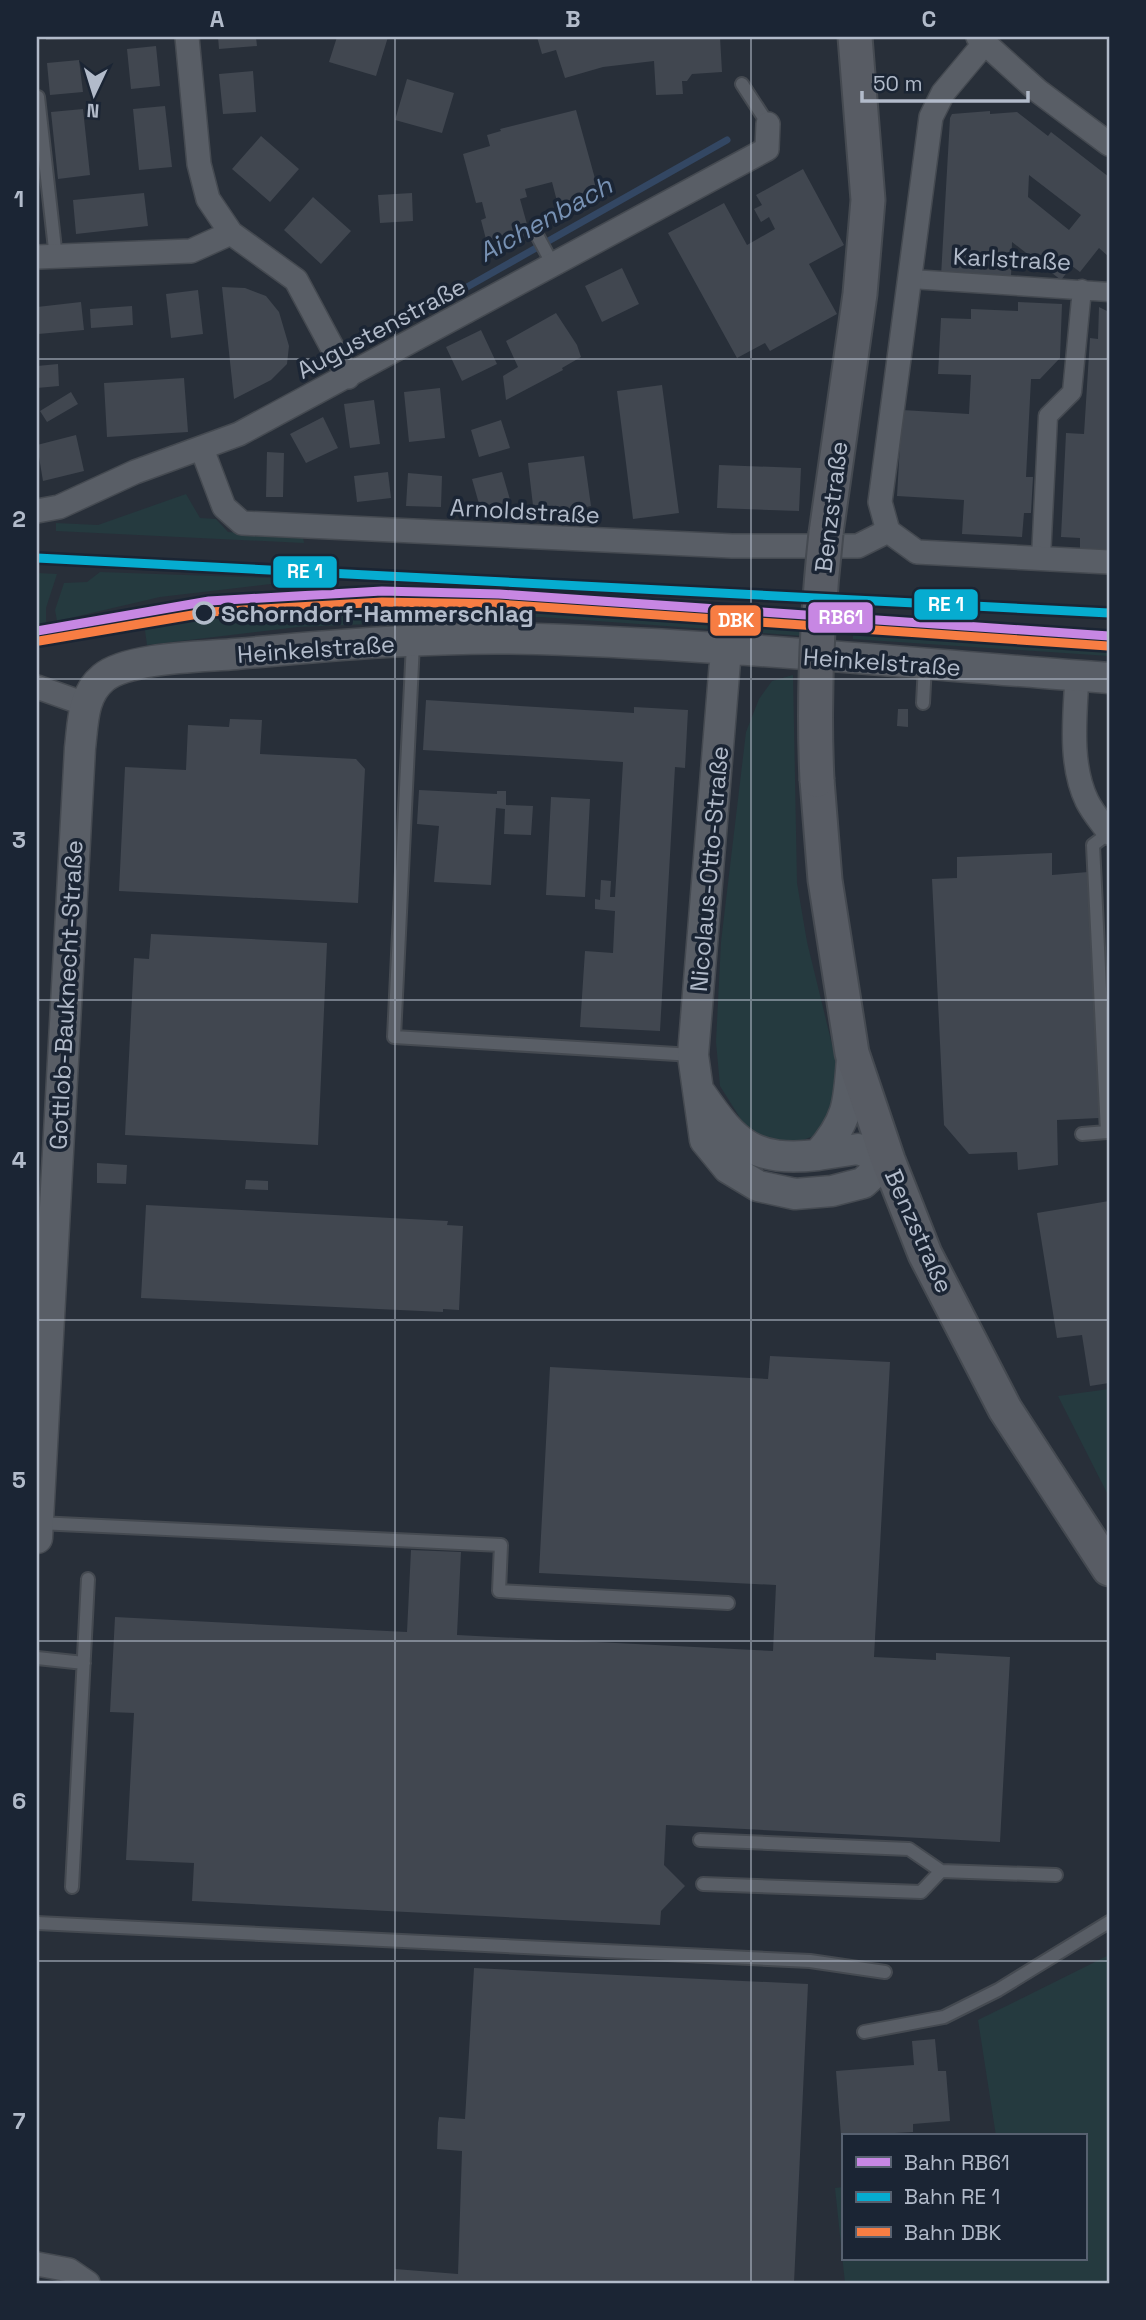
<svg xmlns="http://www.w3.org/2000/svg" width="1146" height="2320" font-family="'Space Grotesk',sans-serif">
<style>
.green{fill:#253a3f}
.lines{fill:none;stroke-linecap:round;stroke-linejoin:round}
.stream{stroke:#334763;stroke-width:7}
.building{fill:#414750;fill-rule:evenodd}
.service-casing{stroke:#454a51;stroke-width:16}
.pedestrian-casing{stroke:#454a51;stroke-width:21}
.minor-casing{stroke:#454a51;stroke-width:26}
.tertiary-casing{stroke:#454a51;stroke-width:33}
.secondary-casing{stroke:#454a51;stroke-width:37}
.service{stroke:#595e66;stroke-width:12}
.pedestrian{stroke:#595e66;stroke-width:18}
.minor{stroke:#595e66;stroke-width:23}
.tertiary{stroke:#595e66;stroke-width:30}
.secondary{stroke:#585c64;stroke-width:33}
.secondary-bridge-casing{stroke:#454a51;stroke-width:37;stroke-linecap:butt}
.secondary-bridge{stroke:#585c64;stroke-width:33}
.rail-1-casing{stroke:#1b2534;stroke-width:14}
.rail-2-casing{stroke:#1b2534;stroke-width:14}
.rail-3-casing{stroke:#1b2534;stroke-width:14}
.rail-1{stroke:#c787e3;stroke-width:9}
.rail-2{stroke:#06acd0;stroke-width:9}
.rail-3{stroke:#f77d43;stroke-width:9}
.grid{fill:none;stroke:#b2bbca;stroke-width:2;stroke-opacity:0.55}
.stop-dot{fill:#1b2534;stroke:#b2bbca;stroke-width:3.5}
.labels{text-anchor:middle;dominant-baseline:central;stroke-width:7;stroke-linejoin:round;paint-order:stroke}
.street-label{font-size:24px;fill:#b2bbca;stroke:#1b2534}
.stop-label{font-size:24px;font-weight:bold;fill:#b2bbca;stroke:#1b2534;text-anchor:start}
.water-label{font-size:26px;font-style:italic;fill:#7791b3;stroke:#1b2534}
.line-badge{stroke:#1b2534;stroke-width:2.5}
.badge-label{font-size:19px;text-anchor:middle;font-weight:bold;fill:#fff}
.neatline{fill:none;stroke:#b2bbca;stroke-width:2.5}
.grid-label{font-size:23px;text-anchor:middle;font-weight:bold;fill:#b2bbca}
</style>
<rect width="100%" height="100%" fill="#282f39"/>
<path class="green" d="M186,494L200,518L216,519L228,532L303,538L304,543L56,531V523L98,525Z
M100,572L298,579L296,581L160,597L57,621L55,610L64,583L87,582Z
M37,573L57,574L46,608V626L37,628Z
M352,598L487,601L805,625L804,636L541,617L298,627L147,645L144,623L286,609L352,607Z
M853,625L1109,644V656L853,639Z
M793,675L797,883L807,942L837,1065L839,1099L816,1135L798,1142L772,1141L747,1129L720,1086L716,1042L721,942L746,732L759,699L772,681Z
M1109,1389V1497L1058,1396Z
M1109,1955V2283H845L835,2188L843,2187V2259H1085V2136H996L978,2020Z"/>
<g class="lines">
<path class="stream" d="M384,334L727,140"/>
</g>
<path class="building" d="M46,37H88V39L46,40Z
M218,37H256L257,46L219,49Z
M337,37H388L376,76L329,62Z
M537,37H720L722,72L692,74L687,81H682L683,94L656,95L654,61L603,67L565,78L556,50L542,54Z
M156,46L160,86L131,89L127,49Z
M79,60L83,92L50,95L47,63Z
M253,71L256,112L223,114L219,74Z
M407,79L454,93L442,133L395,120Z
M165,106L172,167L139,170L133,109Z
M83,109L90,175L58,179L51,112Z
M576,110L599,193L558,205L552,182L525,189L527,197L520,199L530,235L488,247L481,220L486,218L482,202L476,203L463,154L490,146L487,135L501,131L500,129Z
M990,111V114L1017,112L1048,136L1051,132L1109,177V257L1099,248L1080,272L1072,266L1061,280L1012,242L1011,279L941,276L950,118L952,114ZM1029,175L1081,215L1069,230L1028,197Z
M261,136L299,169L270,202L232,169Z
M803,169L844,245L809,264L837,314L770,351L765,343L737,358L668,233L724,203L747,245L775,229L769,217L761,222L754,209L762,205L756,195Z
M144,193L148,226L76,234L73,200Z
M412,193L413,221L380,223L378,195Z
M313,197L351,231L321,264L284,230Z
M622,268L639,304L602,322L585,286Z
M222,287L245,288L266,296L279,312L289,346L287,364L271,380L234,399Z
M198,290L203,334L171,338L166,294Z
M81,302L84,330L38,334L37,307Z
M1018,302L1062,304L1060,358L1040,379H1031L1026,477H1033L1031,513H1024L1022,537L962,534L964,500L897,496L902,410L969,414L971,375L938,374L941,318L971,319V309L1018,311Z
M132,306L133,325L91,328L90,309Z
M1099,307L1109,312V556L1080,555V538L1061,537L1066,433L1084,434L1090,338L1098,339Z
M556,313L577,345L581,357L562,368L563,370L506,400L503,376L518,367L506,341Z
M481,330L497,364L462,381L446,347Z
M58,364L59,386L37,388V366Z
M184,378L188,432L107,437L104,383Z
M662,385L679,513L633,519L617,391Z
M440,388L445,438L409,442L404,392Z
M71,392L78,404L47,422L40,411Z
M374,400L380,444L350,448L344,404Z
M323,417L338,448L306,463L290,434Z
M501,420L510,448L479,457L471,430Z
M76,435L84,471L43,481L37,445Z
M267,452L284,453L283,497H266Z
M584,456L591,506L556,514V511L534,514L528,463Z
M719,465L801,468L799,511L717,508Z
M388,472L391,498L357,502L354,476Z
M502,472L511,503L481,511L472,479Z
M408,473L442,476L441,507L406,506Z
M426,700L634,713V707L688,710L685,768L675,767L660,1031L580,1027L585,951L613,953L615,911L595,909V899L600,900L601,880L611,881L610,897H615L623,762L423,750Z
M898,709H908V727L897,726Z
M230,719L262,720L260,754L356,759L365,769L358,903L119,891L125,767L186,770L188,725L229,727Z
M419,790L497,794V791H506V805L533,806L531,835L504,834L505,809L496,808L491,885L434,882L439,826L417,824Z
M551,797L590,799L585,897L546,895Z
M1052,853V875L1088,872L1099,1118L1057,1120L1058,1165L1018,1170L1017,1152L969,1154L944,1125L932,879L957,878V857Z
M151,934L327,943L318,1145L125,1135L134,958L149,959Z
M97,1163L127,1165L126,1184L97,1183Z
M246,1180L268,1181V1190L245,1189Z
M1109,1201V1383L1090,1386L1082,1335L1057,1338L1037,1213Z
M146,1205L448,1221L447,1225L463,1226L459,1310L443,1309V1312L141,1298Z
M770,1356L890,1362L874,1657L936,1660V1653L1010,1657L1000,1842L666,1825L664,1865L685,1886L661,1911L660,1925L192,1901L194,1863L126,1860L134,1713L110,1712L115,1617L407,1632L411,1550L461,1552L457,1635L773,1651L776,1585L539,1573L550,1367L768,1379Z
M474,1968L808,1984L794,2283H394L395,2269L458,2274L462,2151L437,2149L438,2123L439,2117L465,2119Z
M935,2039L938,2071H946L950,2121L913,2124V2132L841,2136L836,2071L914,2065L912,2041Z"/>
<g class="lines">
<g class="service-casing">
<path id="service" d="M742,84L768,124
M38,97L56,258
M537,235L553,265
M413,643L394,1037L693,1055
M923,703L925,665
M1082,1134L1107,1132L1093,845L1109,833
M38,1523L501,1545L499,1591L728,1603
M37,1658L84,1663
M700,1840L909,1849L941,1871
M703,1884L921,1892L941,1871L1056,1875
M72,1887L88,1579
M37,1923L810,1961L885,1972
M864,2032L944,2017L998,1990L1109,1922"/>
</g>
<g class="pedestrian-casing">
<path id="pedestrian" d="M911,279L1109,292
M1041,558L1048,416L1072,392L1082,289"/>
</g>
<g class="minor-casing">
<path id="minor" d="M187,37L199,164L208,199L231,233L296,280L348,377
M978,37L1038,91L1109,144
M984,44L943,93L931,117L880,502L888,531L917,552L1109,562
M37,257L191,251L231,233
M202,449L224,507L242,523L732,546H858L888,531
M37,511L59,507L135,472L239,434L767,149L768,124
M1077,676C1075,716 1069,764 1087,801C1093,813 1102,823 1109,833
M37,687L85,704
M37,2264L69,2270L88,2283"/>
</g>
<g class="tertiary-casing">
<path id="tertiary" d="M726,649L693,1055L705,1140L728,1168L758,1186L795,1194L832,1191L863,1183L888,1160L858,1149L818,1155
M701,1094C736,1145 754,1162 818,1155C849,1120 849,1102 852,1057
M37,1538L80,748C83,724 82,695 103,678C128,657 203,657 236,654C335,645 437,636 537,639C728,645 919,664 1109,678"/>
</g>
<g class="secondary-casing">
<path id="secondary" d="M826,533L860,294L868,200L855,37
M817,780L825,880L852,1053L888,1160L925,1254L1005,1409L1109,1569"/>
</g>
<use href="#service" class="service"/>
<use href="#pedestrian" class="pedestrian"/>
<use href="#minor" class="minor"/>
<use href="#tertiary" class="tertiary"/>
<use href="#secondary" class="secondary"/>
<g class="secondary-bridge-casing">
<path id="secondary-bridge" d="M817,780C813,697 817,616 826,533"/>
</g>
<use href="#secondary-bridge" class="secondary-bridge"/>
<g class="rail-1-casing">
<path id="rail-1" d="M37,631L209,601L382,591L499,594L1109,636"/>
</g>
<g class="rail-2-casing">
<path id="rail-2" d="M37,558L1109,613"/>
</g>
<g class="rail-3-casing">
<path id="rail-3" d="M39,641L210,612L382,602L498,604L1108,646"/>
</g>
<use href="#rail-1" class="rail-1"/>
<use href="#rail-2" class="rail-2"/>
<use href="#rail-3" class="rail-3"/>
</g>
<path class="grid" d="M395,37V2283M751,37V2283M37,359H1109M37,679H1109M37,1000H1109M37,1320H1109M37,1641H1109M37,1961H1109"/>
<circle class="stop-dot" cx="204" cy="613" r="10"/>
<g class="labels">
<g class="street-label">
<text transform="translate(1012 259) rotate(3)">Karlstraße</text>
<text transform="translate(381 328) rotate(-28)">Augustenstraße</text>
<text transform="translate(831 507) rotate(-83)">Benzstraße</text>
<text transform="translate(525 511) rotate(3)">Arnoldstraße</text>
<text transform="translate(316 649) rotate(-4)">Heinkelstraße</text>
<text transform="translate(882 662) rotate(4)">Heinkelstraße</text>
<text transform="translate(709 869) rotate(-85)">Nicolaus-Otto-Straße</text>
<text transform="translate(66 995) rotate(-87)">Gottlob-Bauknecht-Straße</text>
<text transform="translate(919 1231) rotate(66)">Benzstraße</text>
</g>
<g class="stop-label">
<text x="221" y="613">Schorndorf-Hammerschlag</text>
</g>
<g class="water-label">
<text transform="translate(545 219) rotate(-29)">Aichenbach</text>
</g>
</g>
<g class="line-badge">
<rect x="272" y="555" width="66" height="34" rx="7" fill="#06acd0"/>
<rect x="913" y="588" width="66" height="33" rx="7" fill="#06acd0"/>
<rect x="807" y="601" width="67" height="33" rx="7" fill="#c787e3"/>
<rect x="709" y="604" width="53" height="33" rx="7" fill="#f77d43"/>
</g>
<g class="badge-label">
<text x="305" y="578">RE 1</text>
<text x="946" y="611">RE 1</text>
<text x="841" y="624">RB61</text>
<text x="736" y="627">DBK</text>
</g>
<rect width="1146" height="2320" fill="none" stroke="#1b2534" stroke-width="77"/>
<rect x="842" y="2134" width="245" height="126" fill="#1b2534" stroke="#576170" stroke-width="2"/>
<rect x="856" y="2157" width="35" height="10" fill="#c787e3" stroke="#576170" stroke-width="2"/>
<text x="904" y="2170" font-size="21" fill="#b2bbca">Bahn RB61</text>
<rect x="856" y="2192" width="35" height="10" fill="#06acd0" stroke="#576170" stroke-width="2"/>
<text x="904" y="2204" font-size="21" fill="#b2bbca">Bahn RE 1</text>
<rect x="856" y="2227" width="35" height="10" fill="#f77d43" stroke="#576170" stroke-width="2"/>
<text x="904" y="2240" font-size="21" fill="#b2bbca">Bahn DBK</text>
<g transform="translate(94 94) rotate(184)" stroke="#1b2534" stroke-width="5" paint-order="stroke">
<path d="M0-5L12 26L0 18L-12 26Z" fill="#b2bbca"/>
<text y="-10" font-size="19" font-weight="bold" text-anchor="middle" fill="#b2bbca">N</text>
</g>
<path d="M862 91v10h166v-10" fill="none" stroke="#b2bbca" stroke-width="3.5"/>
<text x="873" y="91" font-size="21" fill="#b2bbca" stroke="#1b2534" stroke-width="5" paint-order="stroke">50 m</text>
<rect x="38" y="38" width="1070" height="2244" class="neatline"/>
<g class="grid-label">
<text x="217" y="27">A</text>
<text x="573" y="27">B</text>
<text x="929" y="27">C</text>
<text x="19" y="207">1</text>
<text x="19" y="527">2</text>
<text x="19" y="848">3</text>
<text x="19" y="1168">4</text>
<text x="19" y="1488">5</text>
<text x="19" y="1809">6</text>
<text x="19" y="2129">7</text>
</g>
</svg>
